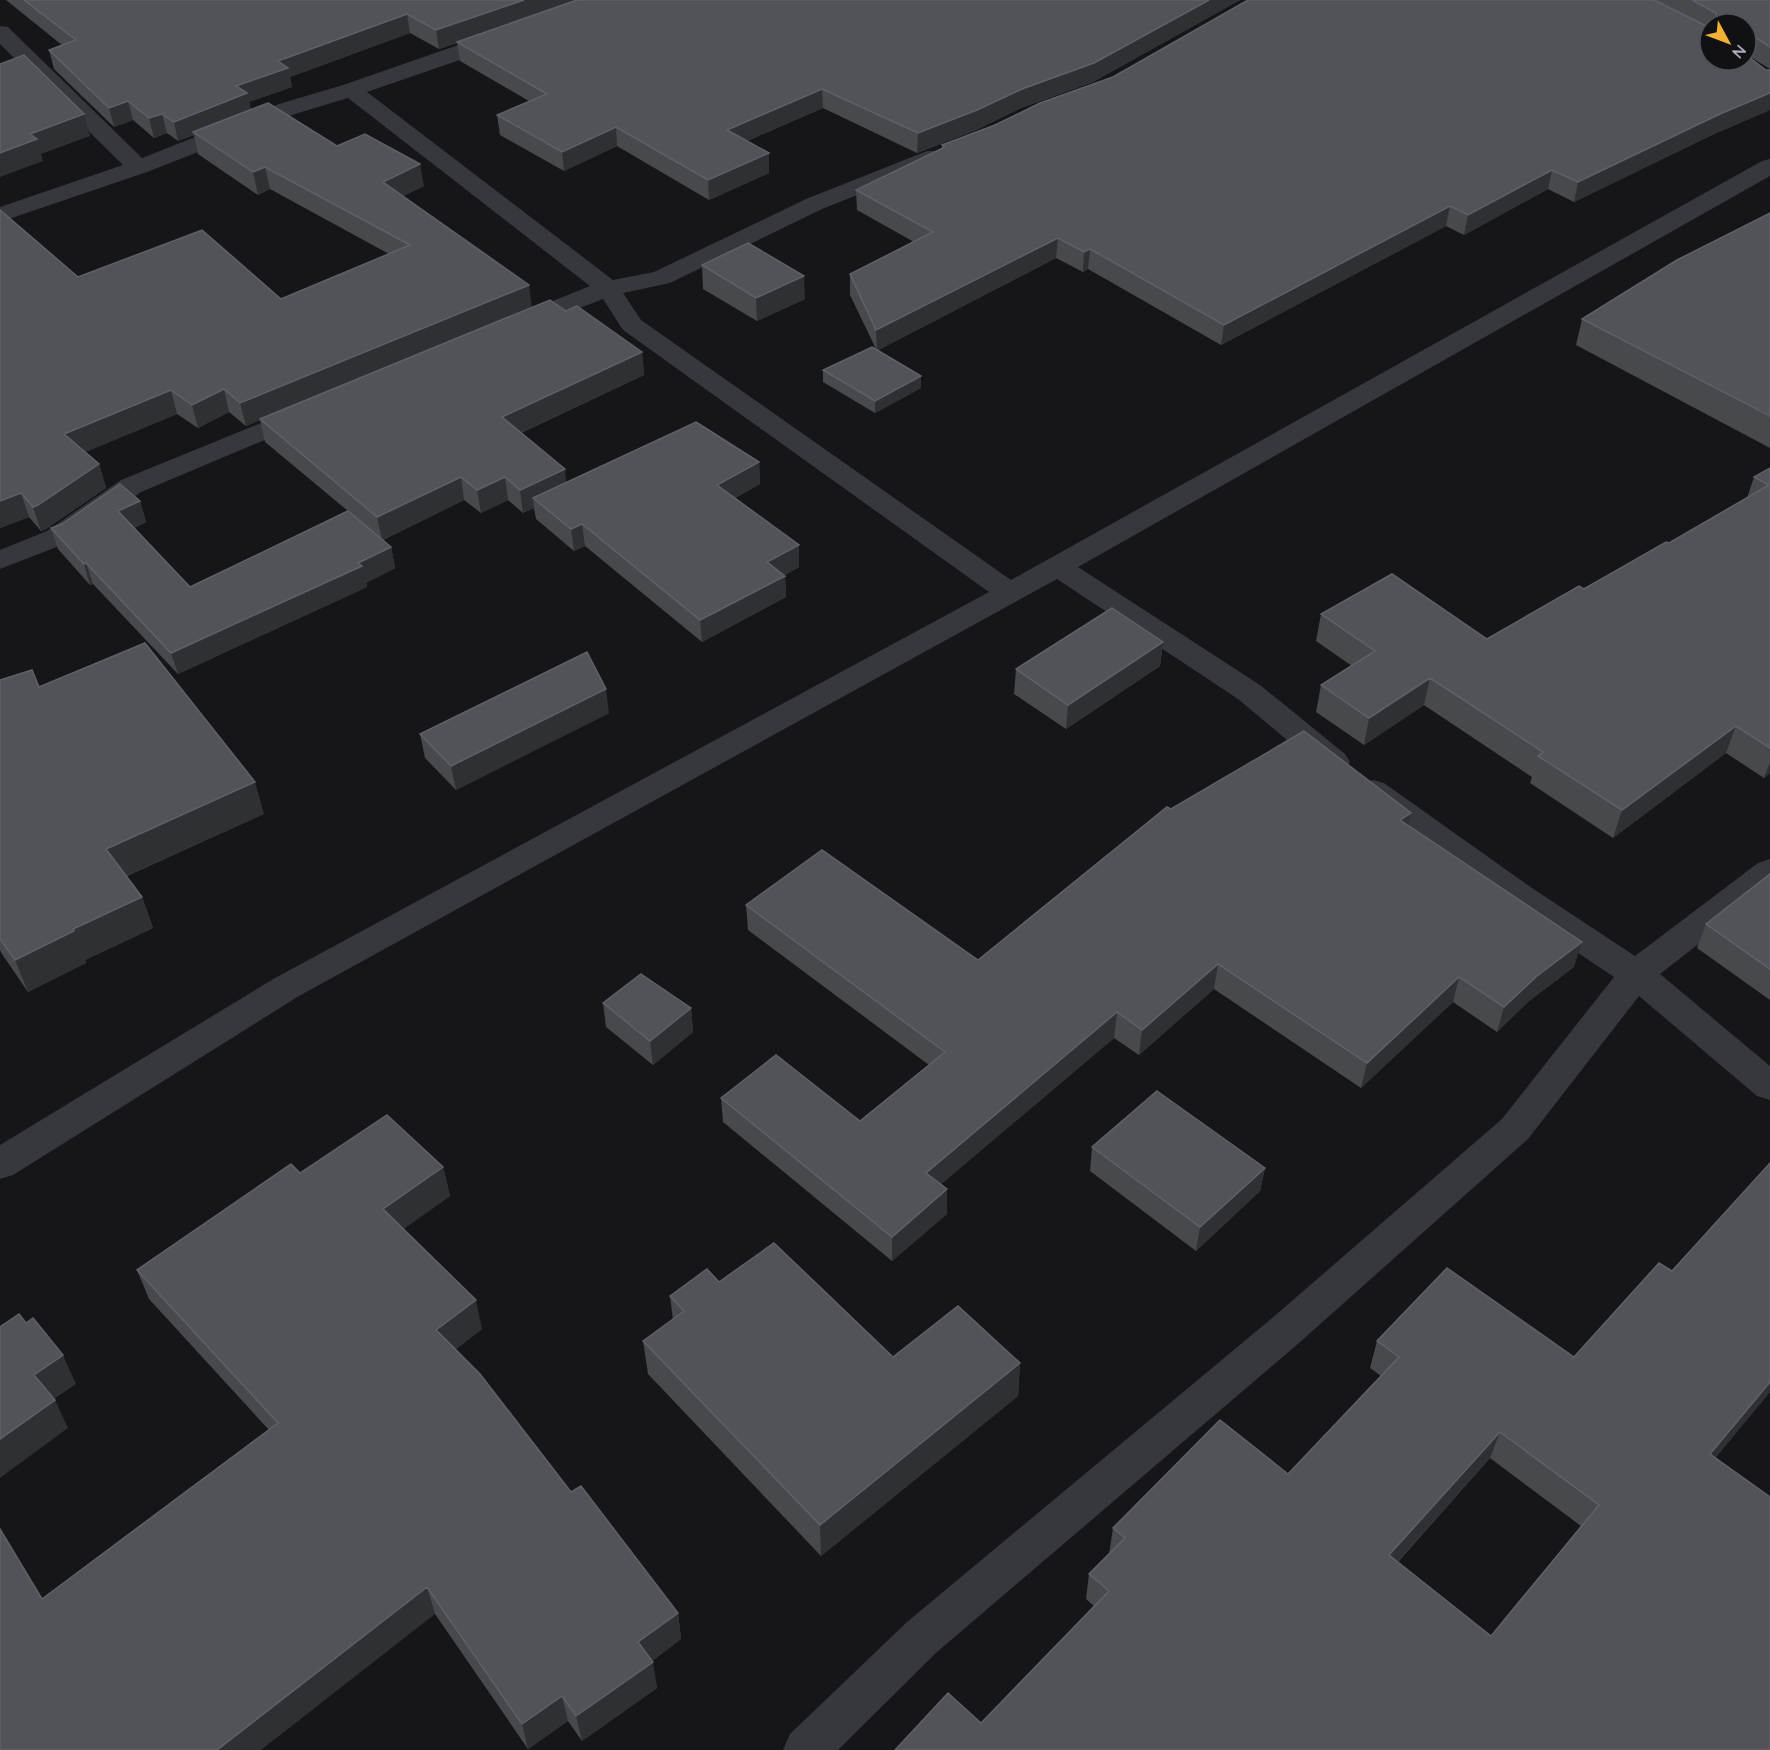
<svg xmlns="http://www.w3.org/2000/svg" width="1770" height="1750" font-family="Quicksand,sans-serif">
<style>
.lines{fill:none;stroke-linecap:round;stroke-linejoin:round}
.minor{fill:#37383d;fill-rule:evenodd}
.wall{fill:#47494d;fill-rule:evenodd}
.shaded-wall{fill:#2f3033}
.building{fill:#525359;stroke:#5f6168;stroke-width:1.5;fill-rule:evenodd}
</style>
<rect width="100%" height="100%" fill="#161618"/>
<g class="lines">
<path class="minor" d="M0,26L8,27L142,158L279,104L343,85L493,33H509L512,38L509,43L367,92L613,280L654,272L806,199L927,151H943L947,156L943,161L822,209L670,283L623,293L641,320L1011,580L1762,161L1770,159V176L1078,567L1260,685L1345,754L1350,762L1345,770L1334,773L1323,770L1238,699L1057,579L299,996L13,1175L0,1179V1145L275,978L989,592L623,330L603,299L528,328L519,331L510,328L506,323L510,318L590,286L348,98L295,114L147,172L0,222V207L123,165L0,44Z
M303,406L312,408L316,414L312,420L141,492L67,543L0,569V550L47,531L121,480Z
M1373,780L1384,783L1529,886L1635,956L1758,863L1770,859V888L1660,974L1770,1066V1100L1757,1096L1639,996L1528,1139L1299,1343L937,1652L838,1750H783L790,1734L907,1622L1271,1319L1502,1119L1614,977L1505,904L1362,799L1357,791L1362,783Z"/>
</g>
<path class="wall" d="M6,0H1240L1093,82L1021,108L976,130L917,153L823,108L747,141L769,153V173L709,200L617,146L564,171L500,135L497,115L529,101L460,61L457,43L439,49L410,33L290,77L292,87L249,102L251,110L337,146L424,186L403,196L532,307L566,311L642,352L644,375L521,433L566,482L759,462L760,484L735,498L799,567L785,575L786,597L702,642L585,546L574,551L536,519L534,508L523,513L508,500L481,513L464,500L383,540L391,547L395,568L366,583L367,587L178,674L93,584L90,585L58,549L51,528L140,501L146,522L134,528L190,587L348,511L265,442L260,420L246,426L229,412L198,428L177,414L85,452L99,464L106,488L46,529L41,531L29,517L0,528L78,277L281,299L389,254L270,189L258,195L198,154L194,135L178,141L167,133L154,138L133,120L114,127L54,69L49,50L62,45Z
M1248,0H1770V69L1747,55L1766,70H1770V110L1714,134L1574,202L1548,189L1464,235L1446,226L1221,345L1088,269L1083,272L1056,258L878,350L921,376V388L875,413L823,382V370L872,347L876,349L850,295V274L914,242L857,210L856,190L942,148V145L995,125L1040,103L1113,77ZM1710,24H1746V60H1710Z
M1770,213V448L1576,345L1582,319Z
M702,265L805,299L757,321L703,289Z
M1770,468V773L1764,778L1726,753L1613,838L1530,783L1532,777L1424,705L1364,745L1316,712L1321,685L1352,666L1316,641L1321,614L1487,639L1669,543L1747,498L1754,477Z
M1163,642L1160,666L1066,729L1014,694L1016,669Z
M0,680L39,687L264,814L127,876L142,897L153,928L85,960L86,963L28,992L2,954L0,950Z
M609,713L456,790L425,758L420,734Z
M1171,809L1411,813L1408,825L1574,967L1529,1001L1497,1032L1453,1002L1361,1088L1214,989L1139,1055L1114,1038L941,1184L947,1214L892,1261L723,1122L721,1098L860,1121L929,1065L748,930L746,905L978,960Z
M1770,874V1000L1697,948L1706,924Z
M603,1003L691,1008L693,1032L653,1065L606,1027Z
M1092,1147L1265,1168L1260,1191L1196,1251L1090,1171Z
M443,1167L450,1196L403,1229L482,1329L456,1349L571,1492L678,1613L681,1639L652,1661L657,1688L582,1741L568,1721L528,1749L435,1614L42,1599L269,1430L149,1299L137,1270L300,1173Z
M1672,1271L1770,1392L1715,1458L1770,1750L981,1723L1094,1606L1086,1599L1089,1574L1109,1554L1113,1528L1288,1474L1381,1376L1370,1368L1377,1341L1574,1357ZM1490,1458L1581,1526L1491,1636L1398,1562Z
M719,1282L893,1357L1020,1363L1018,1396L821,1556L648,1374L643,1341L673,1320L670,1296Z"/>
<path class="shaded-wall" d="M524,0H580L439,49L436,30Z
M1209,0H1240L1093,82L1021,108L976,130L917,153L918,133Z
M407,14L410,33L290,77L292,87L249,102L252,112L193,132V135L178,141L174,122L278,61Z
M1753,36L1747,55L1746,56V50L1749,39Z
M822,89L823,108L728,149L727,130Z
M1770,93V110L1714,134L1574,202L1578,182L1720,114Z
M128,101L133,120L114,127L109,108Z
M84,114L90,136L41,154L43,161L0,177V153L30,134Z
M162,114L167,133L154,138L149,118Z
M616,127L617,146L564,171L562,152Z
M769,153V173L709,200L708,180Z
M420,164L424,186L387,204L383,182Z
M265,167L270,189L258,195L253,172Z
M1552,170L1548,189L1464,235L1468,215Z
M1450,206L1446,226L1221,345L1224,325Z
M1058,238L1056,258L877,351L876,330Z
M1090,249L1088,269L1083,272L1084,252Z
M804,276L805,299L757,321L756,298Z
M529,285L532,308L246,426L240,403Z
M642,352L644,375L505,440L502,417Z
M921,376V388L875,413V401Z
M224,389L229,412L198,428L192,405Z
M171,390L177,414L71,458L64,434Z
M759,462L760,484L719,506L717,485Z
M99,464L106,488L46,529L41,531L33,507Z
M565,469L567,492L533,498L534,508L523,513L520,490Z
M461,477L464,500L382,540L377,517Z
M505,477L508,500L481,513L477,490Z
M21,493L29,517L0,528V501Z
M140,501L146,522L124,532L118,511Z
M582,524L585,546L574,551L571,529Z
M799,545V567L768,584L767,562Z
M391,547L395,568L366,583L367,587L178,674L171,653Z
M86,563L93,584L90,585L84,564Z
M785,576L786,597L702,642L700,620Z
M1163,642L1160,666L1066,729L1068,705Z
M1430,678L1424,705L1364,745L1369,718Z
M606,689L609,713L456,790L451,766Z
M1736,726L1726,753L1613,838L1622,810Z
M1770,762V773L1764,778Z
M255,782L264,814L117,880L106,849Z
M1411,813L1405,839L1400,820Z
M142,897L153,928L85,960L86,963L28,992L15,960L73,929Z
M1582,942L1574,967L1529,1001L1497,1032L1504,1007L1537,976Z
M1218,964L1214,989L1139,1055L1142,1030Z
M1459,977L1453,1002L1361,1088L1367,1063Z
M691,1008L693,1032L653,1065L650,1041Z
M1117,1012L1114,1038L926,1197V1173Z
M443,1167L450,1196L391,1238L383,1209Z
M1265,1168L1260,1191L1196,1251L1200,1227Z
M947,1189V1214L892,1261V1237Z
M476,1300L482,1329L444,1358L436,1330Z
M63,1355L76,1384L48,1403L34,1375Z
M1020,1363L1018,1396L821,1556L820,1525Z
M1770,1382V1392L1697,1480L1710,1454Z
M55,1400L68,1428L0,1478V1439Z
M1500,1432L1490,1458L1381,1580L1389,1555Z
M427,1587L435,1614L261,1750H217Z
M678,1613L681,1639L642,1668L638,1642Z
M653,1662L657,1688L582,1741L576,1716Z
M562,1696L568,1721L528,1749L522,1724Z"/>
<path class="building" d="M24,0H524L436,30L407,14L278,61L288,68L236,86L247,93L174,122L162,114L149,118L128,101L109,108L49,50L76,40Z
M577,0H1209L1094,63L1022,89L977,110L918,133L822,89L727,130L769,153L708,180L616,127L562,152L497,115L547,94L457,42Z
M1248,0H1654L1710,28V60H1746V55L1766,70H1770V93L1720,114L1578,182L1552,170L1468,215L1450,206L1224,325L1090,249L1084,252L1058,238L876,330L850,274L933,232L856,190L945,147L942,145L995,125L1040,103L1113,77Z
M1692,0H1770V47L1753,36L1749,39H1746V24H1717L1716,13Z
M24,55L84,114L30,134L37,139L0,153V64Z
M268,103L337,146L365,134L420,164L383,182L529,285L240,403L224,389L192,405L171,390L64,434L99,464L38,505L33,507L21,493L0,501V210L78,277L202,230L281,299L410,245L265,167L253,172L193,132Z
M1770,213V416L1582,319L1677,260Z
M748,243L804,276L756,298L702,265Z
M550,300L566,311L577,306L642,352L502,417L565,469L520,490L505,477L477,490L461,477L377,517L260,419Z
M872,347L921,376L875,401L823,370Z
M696,422L759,462L717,485L799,545L767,562L785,576L700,620L582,524L571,529L533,498Z
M1770,468V748L1736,726L1622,810L1538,756L1543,752L1430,678L1369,718L1321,685L1375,651L1321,614L1392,574L1487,639L1579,586L1584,589L1666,542L1669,543L1769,485L1754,477Z
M120,484L140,501L118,511L190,587L348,511L391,547L358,563L362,566L171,653L86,563L84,564L51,528L62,524Z
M1112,608L1163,642L1068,705L1016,669Z
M145,643L255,782L106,849L142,897L73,929L74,931L15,960L0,939V680L32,670L39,687Z
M587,652L606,689L451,766L420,734Z
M1304,731L1411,813L1400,820L1582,942L1537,976L1504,1007L1459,977L1367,1063L1218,964L1142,1030L1117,1012L926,1173L947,1189L892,1237L721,1098L776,1055L860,1121L945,1052L746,905L822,850L978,960L1167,807L1171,809Z
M1770,874V969L1706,924Z
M641,974L691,1008L650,1041L603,1003Z
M1157,1091L1265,1168L1200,1227L1092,1147Z
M387,1115L443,1167L383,1209L476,1300L436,1330L480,1374L571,1492L581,1486L678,1613L638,1642L653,1662L576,1716L562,1696L522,1724L427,1587L217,1750H0V1529L42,1599L278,1423L137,1270L291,1164L300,1173Z
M1770,1163V1382L1710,1454L1770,1497V1750H895L948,1693L981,1723L1109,1591L1089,1574L1125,1538L1113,1528L1220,1420L1288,1474L1399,1357L1377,1341L1447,1268L1574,1357L1659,1263L1672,1271ZM1500,1432L1599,1505L1491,1636L1389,1555Z
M774,1243L893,1357L958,1306L1020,1363L820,1525L643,1341L684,1311L670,1296L707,1269L719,1282Z
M19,1314L26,1323L33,1318L63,1355L34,1375L55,1400L0,1439V1327Z"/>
<g transform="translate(1728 42) rotate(131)"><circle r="28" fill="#111113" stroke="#4d4f55" stroke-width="1.5"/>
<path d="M0-4.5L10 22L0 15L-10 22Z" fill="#f2b134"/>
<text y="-9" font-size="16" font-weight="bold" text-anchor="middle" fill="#a8adb8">N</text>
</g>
</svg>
